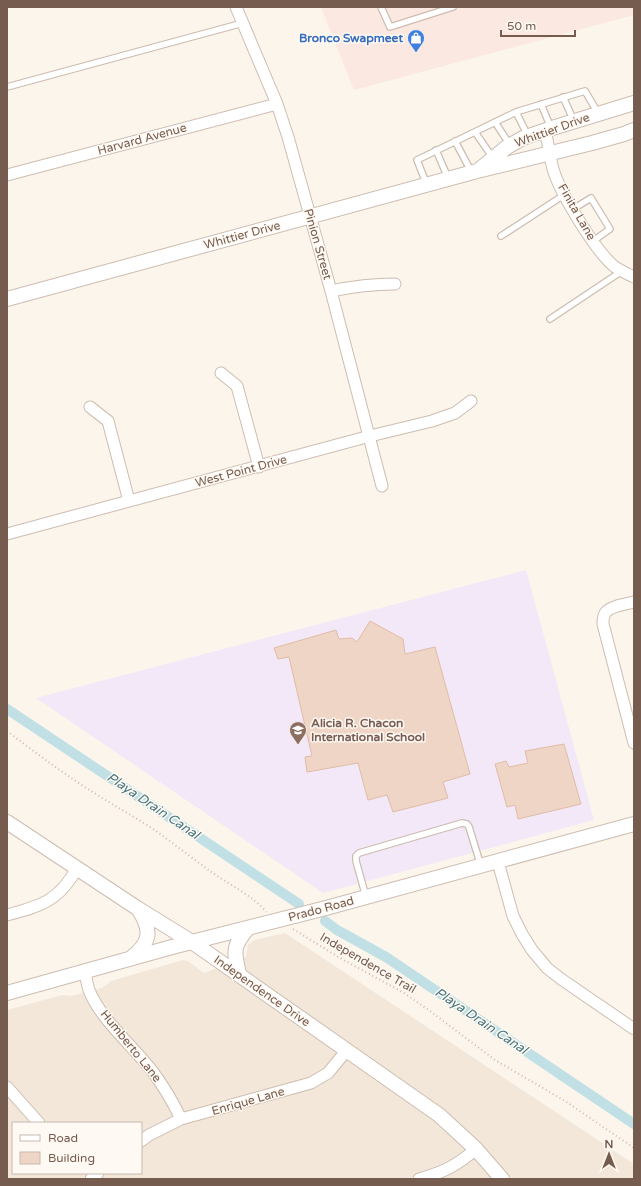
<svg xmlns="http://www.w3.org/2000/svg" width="641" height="1186" font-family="'Varela Round',sans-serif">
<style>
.residential{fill:#f3e7da;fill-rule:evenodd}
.commercial{fill:#fbe8e0}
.education{fill:#f2e8f8}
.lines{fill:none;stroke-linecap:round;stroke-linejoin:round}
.canal{stroke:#c1e0e5;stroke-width:10}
.building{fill:#efd5c5;stroke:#e1bca6}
.service-casing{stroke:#cdbdb1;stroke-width:8}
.minor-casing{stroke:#cdbdb1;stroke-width:13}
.tertiary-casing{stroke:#cdbdb1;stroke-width:16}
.path{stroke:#d5b8a7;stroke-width:2;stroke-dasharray:1 3;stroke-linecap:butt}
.service{stroke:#fff;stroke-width:5.5}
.minor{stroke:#fff;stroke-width:11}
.tertiary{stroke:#fff;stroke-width:14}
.labels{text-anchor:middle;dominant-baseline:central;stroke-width:3;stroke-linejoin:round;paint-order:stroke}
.shop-label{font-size:12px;font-weight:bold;fill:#366cbe;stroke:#fef9f2;text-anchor:end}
.street-label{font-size:12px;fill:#765c4f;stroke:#fef9f2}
.education-label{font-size:12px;font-weight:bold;fill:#785e54;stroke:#fef9f2;text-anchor:start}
.water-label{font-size:13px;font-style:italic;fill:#477780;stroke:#fef9f2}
</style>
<rect width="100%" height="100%" fill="#fcf5ec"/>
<path class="residential" d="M285,933L634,1164V1179H7V1010L62,995L72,996L102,988L111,981L183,960L188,961L204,973L246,957L248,945L254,940ZM13,1123H141V1173H13Z"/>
<path class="commercial" d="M321,7H634V15L354,90Z"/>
<path class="education" d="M526,570L594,820L323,893L36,698Z"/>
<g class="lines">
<path class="canal" d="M7,709L299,904
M325,921L337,930L386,957L634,1124"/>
</g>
<path class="building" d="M370,621L403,639L405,654L435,647L470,774L443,782L448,798L393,812L387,795L368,800L358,763L307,772L305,757L312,756L289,657L278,659L274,648L336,630L339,639L352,638L357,642Z
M564,744L581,804L518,819L515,805L507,807L495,764L506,761L509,767L528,763L525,751Z"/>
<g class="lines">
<g class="service-casing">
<path id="service" d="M381,7L390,27L453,7
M7,87L243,23
M563,97L574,121
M541,104L551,128
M516,112L528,136
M495,122L510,145
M475,132L493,158
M455,141L472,173
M436,150L448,178
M427,185L417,160L516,112L585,91L598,113
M573,209L591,198L610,229L593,241
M501,236L564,195
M550,319L622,271
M366,897L356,861V856L359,853L462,823L467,824L469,827L481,866"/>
</g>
<g class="minor-casing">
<path id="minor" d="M236,7L277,104L288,137L331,291L382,486
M545,130C548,143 550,157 553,169C560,193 596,252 615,267C621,271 628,274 634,277
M7,175L277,104
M331,291C355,286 371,284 395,284
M221,373L237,386L259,467
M90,407L108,421L129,501
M7,534L370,436L432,421L455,413L471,401
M634,602C627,604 611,606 606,612C603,615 603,621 603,624L634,743
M498,862L513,916L522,934L532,950L547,968L561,979L634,1029
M7,915C41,906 59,901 77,868
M85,972C86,978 87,984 89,990C100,1019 134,1047 153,1072C164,1087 173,1102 181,1119
M7,1087L39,1123
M141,1141L149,1135L181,1119L311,1083L328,1073L347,1050
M91,1179L98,1173
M419,1179C444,1172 456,1166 476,1149"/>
</g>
<g class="tertiary-casing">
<path id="tertiary" d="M480,169L507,147L523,138L549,129L634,103
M7,299L477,171L592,143L624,134L634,130
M7,822L137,908L192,942L439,1115L476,1149L502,1179
M131,958C151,942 152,931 139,910
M239,974C234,951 232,947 248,928
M7,993L172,947L326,908L634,824"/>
</g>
<path class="path" d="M7,731C36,753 65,775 96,794C116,807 137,818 156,831C174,844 192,858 210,871C225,882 255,897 266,912
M293,929L340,958L404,993L430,1011L495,1060L565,1101L634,1148"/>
<use href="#service" class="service"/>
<use href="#minor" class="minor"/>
<use href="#tertiary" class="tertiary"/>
</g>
<defs>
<g id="shop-pin" transform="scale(0.9)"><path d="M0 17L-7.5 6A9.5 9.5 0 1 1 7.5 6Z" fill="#3f7fe0" stroke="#fef9f2"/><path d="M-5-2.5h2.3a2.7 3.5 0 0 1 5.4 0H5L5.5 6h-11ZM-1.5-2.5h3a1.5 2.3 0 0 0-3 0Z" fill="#fff"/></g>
<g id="school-pin" transform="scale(0.9)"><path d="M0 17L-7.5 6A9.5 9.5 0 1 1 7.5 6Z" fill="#8d6e63" stroke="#fef9f2"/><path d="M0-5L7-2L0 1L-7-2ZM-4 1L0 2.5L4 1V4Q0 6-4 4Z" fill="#fff"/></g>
</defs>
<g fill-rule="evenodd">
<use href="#shop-pin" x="416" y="38"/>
<use href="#school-pin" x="298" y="730"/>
</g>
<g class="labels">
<g class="shop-label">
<text x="403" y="38">Bronco Swapmeet</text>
</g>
<g class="street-label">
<text transform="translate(552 130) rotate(-20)">Whittier Drive</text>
<text transform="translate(142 139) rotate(-15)">Harvard Avenue</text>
<text transform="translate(577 212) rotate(60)">Finita Lane</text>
<text transform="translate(242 235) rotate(-15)">Whittier Drive</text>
<text transform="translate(318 244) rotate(74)">Pinion Street</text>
<text transform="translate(241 471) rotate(-15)">West Point Drive</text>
<text transform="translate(321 909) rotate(-15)">Prado Road</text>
<text transform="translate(368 963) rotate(30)">Independence Trail</text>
<text transform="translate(262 991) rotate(35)">Independence Drive</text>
<text transform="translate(131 1046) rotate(51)">Humberto Lane</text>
<text transform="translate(248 1101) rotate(-16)">Enrique Lane</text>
</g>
<g class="education-label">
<text x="311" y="723">Alicia R. Chacon<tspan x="311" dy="14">International School</tspan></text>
</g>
<g class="water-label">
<text transform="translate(153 806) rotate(34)">Playa Drain Canal</text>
<text transform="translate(481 1021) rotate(34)">Playa Drain Canal</text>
</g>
</g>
<rect width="641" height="1186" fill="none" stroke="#765c4f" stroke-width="16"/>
<rect x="12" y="1122" width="130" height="52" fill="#fef9f2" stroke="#c8bab1"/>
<rect x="20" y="1135" width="20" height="6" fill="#ffffff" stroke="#c8bab1"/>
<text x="48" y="1142" font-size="12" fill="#765c4f">Road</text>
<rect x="20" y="1152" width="20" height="12" fill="#efd5c5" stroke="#c8bab1"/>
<text x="48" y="1162" font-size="12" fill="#765c4f">Building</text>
<g transform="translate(609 1154)" stroke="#fef9f2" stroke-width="3" paint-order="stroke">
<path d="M0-3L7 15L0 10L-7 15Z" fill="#765c4f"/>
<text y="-6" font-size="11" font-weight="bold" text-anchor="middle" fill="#765c4f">N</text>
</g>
<path d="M501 30v6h74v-6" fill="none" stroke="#765c4f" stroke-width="2"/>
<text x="507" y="30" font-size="12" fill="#765c4f" stroke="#fef9f2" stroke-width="3" paint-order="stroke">50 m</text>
</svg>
